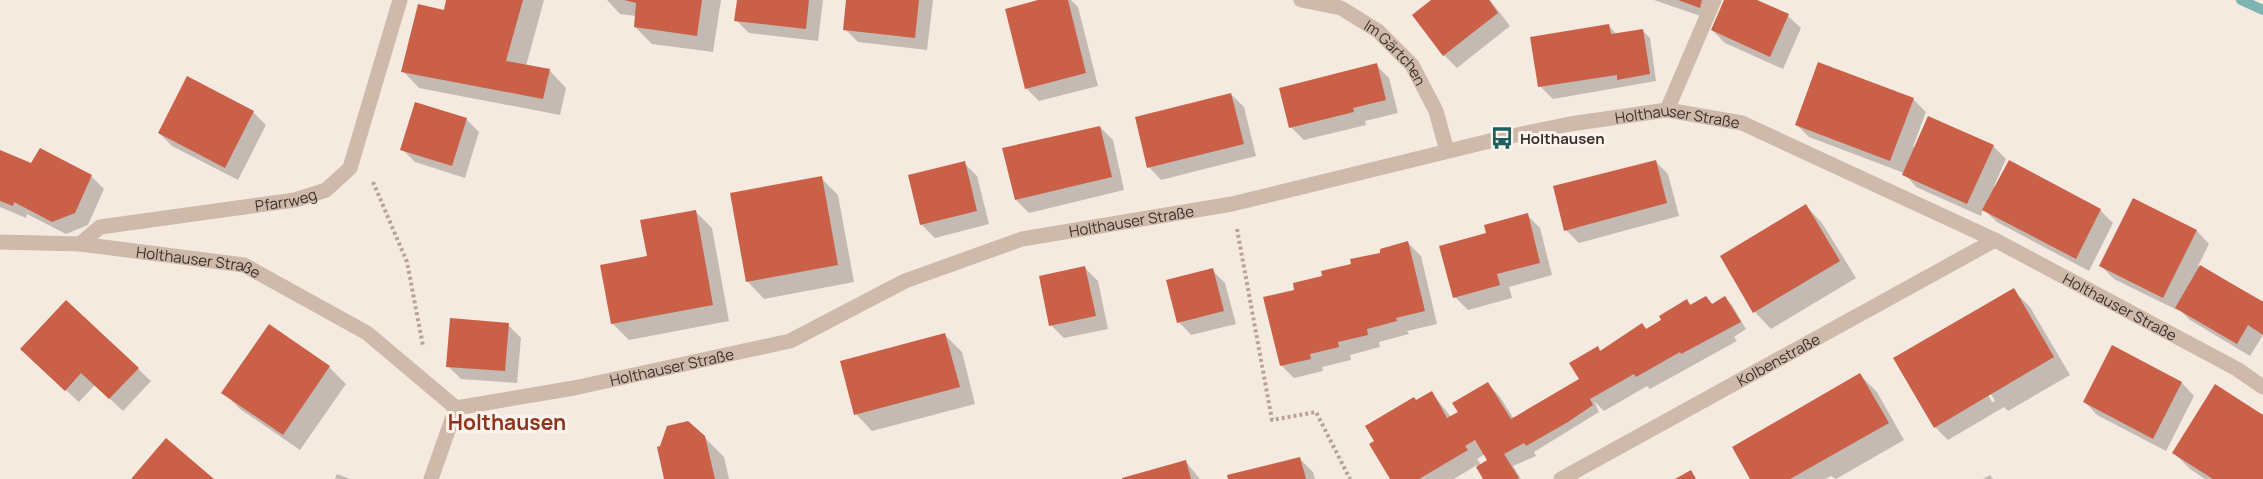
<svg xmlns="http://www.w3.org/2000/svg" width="2263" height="479" font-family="Manrope,sans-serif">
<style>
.shadow{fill:#0003;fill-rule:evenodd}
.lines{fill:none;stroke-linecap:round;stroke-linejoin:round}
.stream{stroke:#7eb3b2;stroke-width:10}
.building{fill:#cb6048}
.path{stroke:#baa395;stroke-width:4;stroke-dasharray:3 3;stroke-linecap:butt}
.minor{stroke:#ceb9ab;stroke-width:15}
.labels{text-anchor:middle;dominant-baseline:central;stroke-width:6;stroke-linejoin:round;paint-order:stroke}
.street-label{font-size:15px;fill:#3b2f2a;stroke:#fbf4ed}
.poi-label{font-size:15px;font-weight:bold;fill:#3b2f2a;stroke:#fbf4ed;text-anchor:start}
.district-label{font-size:21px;font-weight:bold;fill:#8f331f;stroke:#fbf4ed}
</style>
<rect width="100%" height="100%" fill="#f4eae0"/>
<path class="shadow" d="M447,0H544L526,66L550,71L566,88L560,115L419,88L403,71L445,11Z
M607,0H721L713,52L652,44L635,27L636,16L620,14Z
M738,0H823L818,41L749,33L736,20Z
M848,0H933L927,50L858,42L845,29Z
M1044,0H1071L1078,7L1098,86L1039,101L1026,88Z
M1433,0H1490L1510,26L1457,68L1444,55Z
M1654,0H1719L1712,20Z
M1726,0H1754L1788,16L1801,28L1783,69L1725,43L1712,30Z
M1609,26L1617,35L1643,31L1650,38L1656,81L1553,99L1540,86Z
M1376,65L1389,78L1398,113L1365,121L1366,125L1304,140L1291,127Z
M188,78L253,112L266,125L238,180L172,146L159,133Z
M1231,94L1244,107L1256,156L1161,180L1149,167Z
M1913,99L1926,112L1913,147L1993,146L2006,159L1994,186L2100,210L2113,223L2089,271L1997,222L1983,209L1981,216L1916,187L1904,173L1809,137L1796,124Z
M466,119L479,132L465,178L415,162L402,149Z
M1100,127L1113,140L1124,190L1029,213L1016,200Z
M0,151L32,165L91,176L104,189L88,225L66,234L27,214L26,218L0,207Z
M1655,161L1668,174L1679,216L1579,243L1566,230Z
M964,163L977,176L989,224L935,238L922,225L910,176Z
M821,178L838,195L854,282L764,299L748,282L731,194Z
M2134,200L2197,231L2209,244L2198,266L2263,301V335L2250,356L2190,320L2178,308L2177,310L2114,279L2101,266Z
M1806,206L1822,223L1856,278L1771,329L1755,312Z
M695,211L712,228L729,321L629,340L612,323L648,257Z
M1527,215L1540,228L1552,275L1509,287L1512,298L1468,310L1455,297Z
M1408,243L1421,256L1437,324L1407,331L1409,334L1379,342L1380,347L1350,355L1351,360L1322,367L1323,371L1294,378L1281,365L1296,291Z
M1085,268L1098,281L1108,329L1064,338L1051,325Z
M1212,270L1225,283L1236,324L1191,335L1179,322Z
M2013,290L2030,307L2070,375L2008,411L2004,407L1948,440L1935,427L1895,359ZM1956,341H1960L1995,401L1992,402Z
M1706,297L1713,305L1725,298L1732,305L1746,329L1734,337L1737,341L1650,389L1647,386L1604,411L1594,401L1599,412L1534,452L1536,456L1513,466L1521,479H1485L1477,465L1454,479H1392L1416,401L1432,393L1451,417L1460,412L1488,384L1500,397L1514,419L1581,380L1597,348L1602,352L1642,325L1647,330L1687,301L1692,306ZM1485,454L1489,461L1481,465L1477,459Z
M508,325L521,338L517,383L461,379L448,366Z
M945,335L962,352L975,404L872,431L856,414Z
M2113,347L2182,383L2194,396L2166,451L2097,415L2085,402Z
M35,362L138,369L151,381L123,411L95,385L79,402Z
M329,367L346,384L300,450L240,409L223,392Z
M1860,375L1877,392L1904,440L1836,479L1831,476L1825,479H1752Z
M2263,417V479H2205L2190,469L2174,453Z
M704,437L724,457L729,479H666Z
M1300,459L1313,472L1315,479H1230Z
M1186,462L1200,479H1125Z
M337,474L350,479H335Z
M1990,475L1993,479H1983Z"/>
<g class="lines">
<path class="stream" d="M2241,0L2263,10"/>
</g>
<path class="building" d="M446,0H523L506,61L550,69L543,99L401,72L418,4L444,10Z
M624,0H702L697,36L634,27L636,3Z
M737,0H809L806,29L734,21Z
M846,0H919L915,38L843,30Z
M1038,0H1068L1086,73L1025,89L1005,9Z
M1431,0H1489L1498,13L1443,56L1412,15Z
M1678,0H1702L1700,8Z
M1724,0H1757L1789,14L1770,57L1711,30Z
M1609,24L1611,34L1643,29L1650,74L1617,80V75L1538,87L1530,37Z
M1818,62L1914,98L1890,161L1795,125Z
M1377,63L1386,100L1353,108L1354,112L1289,128L1279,88Z
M187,76L254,111L225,168L158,133Z
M1231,93L1244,144L1147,168L1135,117Z
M415,102L467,118L452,166L400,150Z
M1928,116L1994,145L1967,204L1902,175Z
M1100,126L1112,177L1015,200L1002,148Z
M40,148L92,175L75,213L52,222L14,202L13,206L0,201V150L31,163Z
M1656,160L1667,203L1564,231L1553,186Z
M2009,160L2101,209L2076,259L1982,210Z
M965,161L977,211L920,225L908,175Z
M822,176L838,265L746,282L730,193Z
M2133,198L2197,230L2163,298L2099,266Z
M1806,204L1840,261L1753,313L1720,256Z
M696,210L713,305L611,324L600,265L647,256L640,220Z
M1528,213L1540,263L1497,274L1500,285L1453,298L1439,246L1486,233L1484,225Z
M1408,241L1425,311L1396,318L1397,321L1367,329L1368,335L1338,342L1339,347L1310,354L1311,359L1280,366L1263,297L1294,290L1293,283L1322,276L1321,271L1351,264L1350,259L1380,253V249Z
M2200,265L2263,302V335L2248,325L2237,344L2175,308Z
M1085,266L1096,316L1049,326L1039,276Z
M1213,268L1224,311L1177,323L1166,280Z
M2014,288L2054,357L1934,428L1893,358Z
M1706,296L1712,304L1725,296L1741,322L1681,354L1680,352L1636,377L1634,374L1590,399L1593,405L1568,422L1526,446L1524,443L1504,454L1519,478L1517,479H1483L1476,467L1487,460L1475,440L1465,446L1468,450L1419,479H1390L1369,444L1374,441L1365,426L1414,397L1416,400L1432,391L1447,418L1458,412L1452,403L1488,382L1511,419L1579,379L1569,363L1598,346L1600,351L1642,323L1646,329L1661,320L1659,316L1687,299L1690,305Z
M66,300L139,368L109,399L81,373L65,391L20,349Z
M450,318L509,323L505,371L446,367Z
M269,324L330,366L283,435L221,393Z
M945,333L960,387L854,415L840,361Z
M2112,345L2182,382L2153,439L2083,402Z
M1860,373L1889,423L1790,479H1750L1732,447Z
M2215,384L2263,415V479H2213L2172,453Z
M688,421L705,436L715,479H664L657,447L660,446L667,426Z
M166,438L214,479H131Z
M1300,457L1306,479H1228L1227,475Z
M1186,460L1191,479H1122V478Z
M1691,470L1696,479H1675Z"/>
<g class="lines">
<path class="path" d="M373,182L407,262L423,346
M1237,229L1272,420L1316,412L1350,479"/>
<g class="minor">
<path id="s1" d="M1301,0L1341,8L1378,31L1412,65L1436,111L1447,151"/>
<path d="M1667,110L1714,0"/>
<path id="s2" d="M0,242L80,244L244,265L367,333L456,408L574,388L790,341L905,281L1022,239L1232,204L1502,138L1570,124L1667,110L1742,123L1995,240L2237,369L2263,387"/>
<path id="s3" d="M80,244L100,227L295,200L326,190L350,168L400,0"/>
<path d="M431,479L456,408"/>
<path id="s4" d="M1561,479L1995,240"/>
</g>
</g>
<defs>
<g id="bus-bare" transform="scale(1.8)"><path d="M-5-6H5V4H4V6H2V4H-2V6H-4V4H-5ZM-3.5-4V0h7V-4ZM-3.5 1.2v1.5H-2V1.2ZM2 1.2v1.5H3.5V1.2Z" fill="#1d5f5f" stroke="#fbf4ed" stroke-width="2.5" paint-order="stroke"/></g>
</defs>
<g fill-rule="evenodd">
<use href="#bus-bare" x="1502" y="138"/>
</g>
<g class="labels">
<g class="street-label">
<text stroke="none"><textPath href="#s1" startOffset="112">Im Gärtchen</textPath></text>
<text stroke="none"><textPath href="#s2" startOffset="1766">Holthauser Straße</textPath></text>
<text stroke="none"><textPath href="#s3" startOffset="214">Pfarrweg</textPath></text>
<text stroke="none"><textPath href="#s2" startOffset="1208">Holthauser Straße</textPath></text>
<text stroke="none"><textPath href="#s2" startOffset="200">Holthauser Straße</textPath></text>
<text stroke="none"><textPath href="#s2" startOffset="2252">Holthauser Straße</textPath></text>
<text stroke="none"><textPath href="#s4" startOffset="248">Kolbenstraße</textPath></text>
<text stroke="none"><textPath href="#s2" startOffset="722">Holthauser Straße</textPath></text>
</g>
<g class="poi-label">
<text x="1520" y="138">Holthausen</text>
</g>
<g class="district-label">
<text x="507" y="422">Holthausen</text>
</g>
</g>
</svg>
